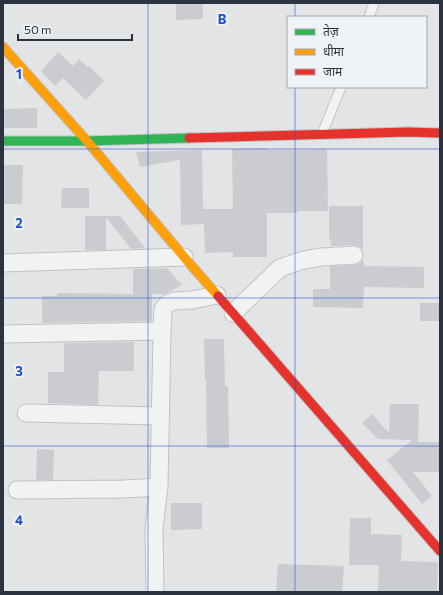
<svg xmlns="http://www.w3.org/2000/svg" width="443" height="595" font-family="Commissioner,'Noto Sans Devanagari',sans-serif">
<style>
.building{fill:#cacccf}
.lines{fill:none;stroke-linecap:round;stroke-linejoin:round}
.lane-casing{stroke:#c0c2c4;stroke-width:11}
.street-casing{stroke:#c0c2c4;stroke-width:19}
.fast-casing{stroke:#c0c2c4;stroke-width:11}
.slow-casing{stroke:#c0c2c4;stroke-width:11}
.jam-casing{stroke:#c0c2c4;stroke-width:11}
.lane{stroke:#f1f2f4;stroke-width:9}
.street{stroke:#f1f2f4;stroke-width:17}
.fast{stroke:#30b455;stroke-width:9}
.slow{stroke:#ff9f0a;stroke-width:9}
.jam{stroke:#e5322d;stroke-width:9}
.grid{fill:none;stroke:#1d4ed8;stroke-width:1;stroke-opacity:0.55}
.grid-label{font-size:13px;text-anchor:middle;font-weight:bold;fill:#1d4ed8;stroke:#f0f3f6;stroke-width:4;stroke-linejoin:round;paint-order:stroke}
</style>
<rect width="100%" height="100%" fill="#e2e4e6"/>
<path class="building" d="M203,3V19L176,20V4Z
M58,52L73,66L79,59L88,67L89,66L104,81L86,100L63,78L55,86L41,71Z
M37,108V128H3V109Z
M267,148V150H299L327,149L328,211H297V213H267V257H233V252L205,253L204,224L181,225L180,160L140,167L136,152L202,150L203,209H233L232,149Z
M3,165H23L22,204H3Z
M62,188H89V208H61Z
M329,206H363V250L359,246L354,245L331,246V239H329Z
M85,216H120L145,248L131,249L106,217V250H85Z
M362,260L364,261V266L424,267V288L364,287L363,308L313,307V289H330V266L355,265L359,264Z
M167,268L182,285L165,294H152V321L42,323V296H57V293L133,294V269Z
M420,303H440V321H420Z
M204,339H224L225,386H228L229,448H207L206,380H205Z
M134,342V371H99L98,405L48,403V372H64V343Z
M390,404H419L418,442H440V472H413L432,496L422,504L387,460L412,440L378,439L362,423L372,414L389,433Z
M37,449L54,450L53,480H36Z
M171,503H202V529L171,530Z
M350,518H371V534L402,535L401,561L434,562L438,563L437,592H378L379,565H349Z
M278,564L344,566L342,592H276Z"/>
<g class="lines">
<g class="lane-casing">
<path id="lane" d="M369,17L374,3
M322,134L341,87"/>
</g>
<g class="street-casing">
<path id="street" d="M3,263L184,257
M233,313L280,268L300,261L309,259L322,257L354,255
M3,334L162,331
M26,413L161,416
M17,490L124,489L159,487
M155,592L154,528L159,487L162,331L163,309L167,304L174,301L192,300L217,295"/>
</g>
<g class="fast-casing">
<path id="fast" d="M3,141H87L189,138"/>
</g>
<g class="slow-casing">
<path id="slow" d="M3,47L87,141L184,257L218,296"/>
</g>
<g class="jam-casing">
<path id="jam" d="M189,138L408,132L440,133
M218,296L440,551"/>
</g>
<use href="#lane" class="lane"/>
<use href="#street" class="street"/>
<use href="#fast" class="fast"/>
<use href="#slow" class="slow"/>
<use href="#jam" class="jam"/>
</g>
<path class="grid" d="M148,3V592M295,3V17M295,87V592M3,149H440M3,298H440M3,446H440"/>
<g class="grid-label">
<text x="222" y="24">B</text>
<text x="19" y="79">1</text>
<text x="19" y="228">2</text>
<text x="19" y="376">3</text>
<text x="19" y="525">4</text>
</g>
<rect width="443" height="595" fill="none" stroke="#2a333f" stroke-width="8"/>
<rect x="287" y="16" width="140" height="72" fill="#f0f3f6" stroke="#a1a6ad"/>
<rect x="295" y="29" width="20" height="6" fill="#30b455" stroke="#a1a6ad"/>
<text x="323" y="36" font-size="12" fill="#2a333f">तेज़</text>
<rect x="295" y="49" width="20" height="6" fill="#ff9f0a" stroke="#a1a6ad"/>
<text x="323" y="56" font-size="12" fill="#2a333f">धीमा</text>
<rect x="295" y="69" width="20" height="6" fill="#e5322d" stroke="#a1a6ad"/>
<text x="323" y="76" font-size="12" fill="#2a333f">जाम</text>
<path d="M18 34v6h114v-6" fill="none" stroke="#2a333f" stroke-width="2"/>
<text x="24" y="34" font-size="12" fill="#2a333f" stroke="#f0f3f6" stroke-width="3" paint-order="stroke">50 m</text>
</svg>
